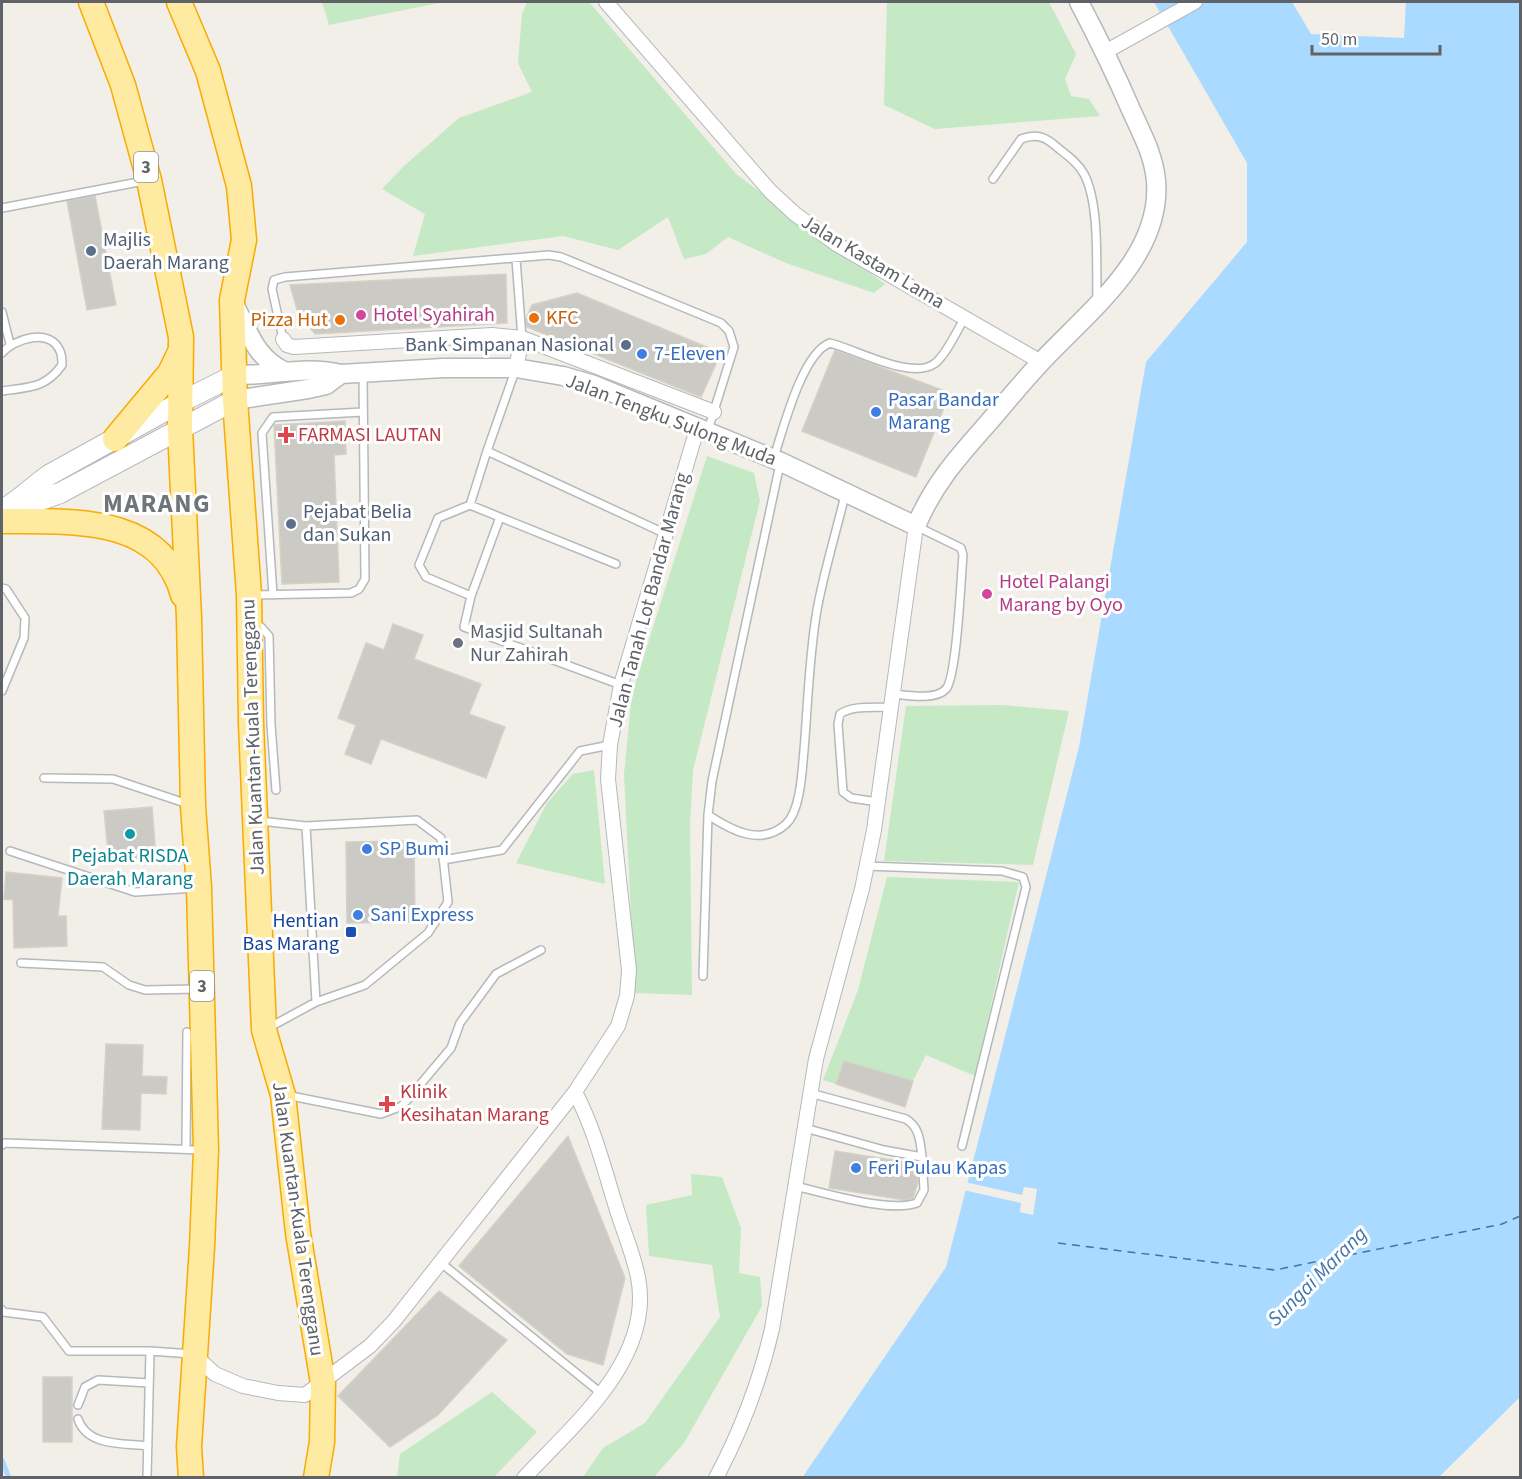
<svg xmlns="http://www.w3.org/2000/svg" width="1522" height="1479" font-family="'Source Sans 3',sans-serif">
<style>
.green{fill:#c5e8c5}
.water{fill:#aadaff}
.pier{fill:#f1efe8}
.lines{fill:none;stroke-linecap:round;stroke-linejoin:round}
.stream{stroke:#aadaff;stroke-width:5}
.ferry{stroke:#4174aa;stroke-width:1.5;stroke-dasharray:8 6;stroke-linecap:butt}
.building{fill:#cccac5;stroke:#d6d1c6;stroke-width:1.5}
.service-casing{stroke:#b5b8bc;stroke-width:10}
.minor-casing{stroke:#b5b8bc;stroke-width:16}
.tertiary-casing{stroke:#b5b8bc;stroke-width:21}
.secondary-casing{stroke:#b6babf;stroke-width:22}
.trunk-casing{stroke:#f9ab00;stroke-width:27}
.service{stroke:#fff;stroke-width:7}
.minor{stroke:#fff;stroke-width:14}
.tertiary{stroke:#fff;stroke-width:18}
.secondary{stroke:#fff;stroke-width:20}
.trunk{stroke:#feeaa1;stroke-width:24}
.service-dot{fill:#5c6f8a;stroke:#fff;stroke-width:2}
.hotel-dot{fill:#d1479c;stroke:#fff;stroke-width:2}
.food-dot{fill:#e8710a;stroke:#fff;stroke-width:2}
.shop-dot{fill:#3f7fe0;stroke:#fff;stroke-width:2}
.health-dot{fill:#e0444e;stroke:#fff;stroke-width:2}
.worship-dot{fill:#6b7280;stroke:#fff;stroke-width:2}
.culture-dot{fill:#0f9aa8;stroke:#fff;stroke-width:2}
.transit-dot{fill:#1a4fb4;stroke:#fff;stroke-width:2}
.labels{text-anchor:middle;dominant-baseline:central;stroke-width:6;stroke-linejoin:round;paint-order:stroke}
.shield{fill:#fff;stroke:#8f9295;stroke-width:1.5}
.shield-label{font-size:18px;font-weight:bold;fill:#5f6368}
.service-label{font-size:20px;fill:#4e5e75;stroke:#fff;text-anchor:start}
.street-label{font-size:20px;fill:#5f6368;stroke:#fff}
.hotel-label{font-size:20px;fill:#b23c85;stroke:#fff;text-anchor:start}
.food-label{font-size:20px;fill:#c56008;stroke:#fff;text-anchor:start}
.shop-label{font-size:20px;fill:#366cbe;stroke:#fff;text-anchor:start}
.health-label{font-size:20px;fill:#be3a42;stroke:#fff;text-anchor:start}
.worship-label{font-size:20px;fill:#5b616d;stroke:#fff;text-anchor:start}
.culture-label{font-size:20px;fill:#0d838f;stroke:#fff}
.transit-label{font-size:20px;fill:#164399;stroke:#fff;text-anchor:end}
.water-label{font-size:21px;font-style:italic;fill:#4174aa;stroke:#fff}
.district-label{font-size:26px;font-weight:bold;letter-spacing:1.5px;fill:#70757a;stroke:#fff}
</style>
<rect width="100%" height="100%" fill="#f1efe8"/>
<path class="green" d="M322,2H439V3L329,25Z
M527,2H589L736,174L885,284L874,293L786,263L728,237L706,254L684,259L668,217L618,250L563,236L413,256L425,214L382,189L404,166L459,118L532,92L518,63L522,14Z
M887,2H1049L1076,54L1065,79L1071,96L1089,99L1100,116L935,129L884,105Z
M707,456L754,473L760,501L693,770L690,824L692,995L635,993L624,774L632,694Z
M1002,705L1069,711L1033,865L884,861L906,706Z
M594,770L605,884L516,863L547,803L573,774Z
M887,877L1019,882L975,1076L926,1055L913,1081L845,1061L836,1084L823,1080L858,990Z
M691,1174L722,1177L741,1228L739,1273L760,1277L762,1306L684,1443L654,1477H583L603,1448L645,1423L720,1317L712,1265L649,1256L646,1205L692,1195Z
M492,1392L537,1432L494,1477H397L400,1454Z"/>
<path class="water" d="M1154,2H1292L1311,34L1404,38L1406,2H1518L1520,5V1397L1439,1477L802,1478L946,1267L1079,747L1146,362L1247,242V163Z"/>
<path class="pier" d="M965,1182L1022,1195L1024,1187L1037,1189L1033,1215L1020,1212L1021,1203L963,1190Z"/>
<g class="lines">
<path class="stream" d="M2,1460L9,1478"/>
<path class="ferry" d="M1058,1243L1275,1270L1502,1224L1520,1216"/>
</g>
<path class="building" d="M95,196L116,305L87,310L67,201Z
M506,274L507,323L315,334L298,313L290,285Z
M577,293L721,353L701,397L527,327L526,319L532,305Z
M835,350L950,393L916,477L802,431Z
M345,421L346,454L334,455L339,582L282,584L274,425Z
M393,624L423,635L414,659L481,684L469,714L505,727L486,778L381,739L371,764L345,754L356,725L338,718L366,643L384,650Z
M152,807L156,858L109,862L104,811Z
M414,841L415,922L347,923L346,842Z
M6,872L62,878L58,916H66L67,946L14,948L13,900L4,899Z
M106,1044L143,1045L142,1076L167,1077L166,1094L141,1093L140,1130L102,1129Z
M844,1061L913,1081L905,1107L836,1084Z
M568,1136L625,1278L603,1365L567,1354L459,1266Z
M835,1151L917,1164L918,1182L913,1198L905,1200L829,1188Z
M439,1291L507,1340L438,1415L390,1447L338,1396Z
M43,1377H72V1442H43Z"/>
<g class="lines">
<g class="service-casing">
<path id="service" d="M993,179L1021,139C1037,133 1046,137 1058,148C1068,156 1078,163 1084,174C1100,204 1096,265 1097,299
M2,208L144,181
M516,259L522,338
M2,312L10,344
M283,339L272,289L274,280L285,277L549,255L561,257L721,323L729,331L734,347L708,430
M2,353C14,339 50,327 60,351C62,355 62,361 62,365C45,389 28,387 2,391
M515,371L487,451L666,534
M487,451L470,505L438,518L419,565L426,577L471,596L464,627L621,685
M774,457C783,430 802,353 830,343C855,349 911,380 934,364C945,357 958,329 965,317
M470,505L616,564
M2,588L6,589L25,618L24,638L2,691
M254,595L351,593L359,589L365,579L363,375
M273,595L262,433L273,417L363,412
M471,596L500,517
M253,625L261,627L269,636L271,725L276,790
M892,694C906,695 935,701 946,689C957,677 961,576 963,555L961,548L916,526
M44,778L113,779L188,804
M878,802L851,798L843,792L838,724L840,714C853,705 874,708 890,707
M708,815C731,830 761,847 786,824C801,810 802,770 804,750C808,703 809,656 817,610C824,571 836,533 845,495
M260,821L306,826L417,820L441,838L448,902L428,933L365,985L316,1002
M10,851L135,892L196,888
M443,860L502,850L580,751L610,745
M866,866L1002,871L1023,877L1026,887L962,1146
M21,963L103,967L129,985L145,990L198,989
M703,976L708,815L712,781L780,464
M270,1027L316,1002L306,826
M286,1095L381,1114L402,1106L451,1048L460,1023L496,974L541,950
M805,1128L884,1150L922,1157C920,1141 920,1128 906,1119L810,1093
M2,1145L5,1143L202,1150
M186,1149L187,1032
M795,1186C826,1193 888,1213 917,1203L924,1190L922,1157
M440,1262L602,1394
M2,1310L3,1312L43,1317L69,1351H150L192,1354
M78,1405L85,1387L98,1380L149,1383
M78,1419C87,1447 124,1443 148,1446
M147,1478L150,1351"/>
</g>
<g class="minor-casing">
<path id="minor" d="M606,2L770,191L795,214L838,245L1041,362
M1105,52L1195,2
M522,338L714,412
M283,339L287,345L294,347L492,335L522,338L516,368
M194,1355L215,1374L243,1386L278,1393L305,1395L370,1346L394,1321L575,1092L618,1026L627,996L629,970L608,779L610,745L621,685L697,429
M524,1478C574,1424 654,1359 638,1277C633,1253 623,1230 616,1207C604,1168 594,1128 575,1092
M716,1478C741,1431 760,1381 772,1329L816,1059L862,889L874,830L916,526"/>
</g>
<g class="tertiary-casing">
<path id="tertiary" d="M234,304C249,332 255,358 286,372
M235,375C270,376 306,365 341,374L443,368H516L563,376L594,385L781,462L916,526C934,483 959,456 989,422C1007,401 1024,380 1043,360C1089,311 1162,256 1156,181C1154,156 1142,134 1132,112C1116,75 1098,38 1079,2
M235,400L308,389L326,385L341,374"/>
</g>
<g class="secondary-casing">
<path id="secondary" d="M13,504L38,501L60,493L235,400
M2,510C19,501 33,486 49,475L181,402L235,375"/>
</g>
<g class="trunk-casing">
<path id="trunk" d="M91,2L123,85L149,180L181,337L180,428L189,618L193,806L199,888L206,1150L202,1247L189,1447L191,1478
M179,2L208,71L239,186L244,240L232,300L235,400L249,595L251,723L264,1030L283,1095L298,1233L323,1383L322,1442L316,1478
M115,439L170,373L180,352
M2,521C68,522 161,513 183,595"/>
</g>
<use href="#service" class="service"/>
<use href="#minor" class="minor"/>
<use href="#tertiary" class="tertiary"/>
<use href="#secondary" class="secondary"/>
<use href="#trunk" class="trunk"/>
</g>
<g class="service-dot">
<circle cx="91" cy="251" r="6"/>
<circle cx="626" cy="345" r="6"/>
<circle cx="291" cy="524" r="6"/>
</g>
<g class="hotel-dot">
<circle cx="361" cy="315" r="6"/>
<circle cx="987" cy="594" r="6"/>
</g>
<g class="food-dot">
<circle cx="534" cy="318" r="6"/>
<circle cx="340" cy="320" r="6"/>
</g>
<g class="shop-dot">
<circle cx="642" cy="354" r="6"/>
<circle cx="876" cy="412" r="6"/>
<circle cx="367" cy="849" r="6"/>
<circle cx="358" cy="915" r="6"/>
<circle cx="856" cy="1168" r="6"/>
</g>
<g class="health-dot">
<path d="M283 426h6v6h6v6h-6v6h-6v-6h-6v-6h6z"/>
<path d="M384 1095h6v6h6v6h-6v6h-6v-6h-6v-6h6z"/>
</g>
<circle class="worship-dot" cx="458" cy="643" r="6"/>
<circle class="culture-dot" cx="130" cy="834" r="6"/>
<rect class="transit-dot" x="345" y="926" width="12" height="12" rx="3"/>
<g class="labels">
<g class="shield">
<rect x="134" y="152" width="24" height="30" rx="4.5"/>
<rect x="190" y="971" width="24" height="30" rx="4.5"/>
</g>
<g class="shield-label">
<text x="146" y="167">3</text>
<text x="202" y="986">3</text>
</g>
<g class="service-label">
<text x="103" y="240">Majlis<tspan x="103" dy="23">Daerah Marang</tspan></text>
<text x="614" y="345" text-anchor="end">Bank Simpanan Nasional</text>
<text x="303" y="512">Pejabat Belia<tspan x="303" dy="23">dan Sukan</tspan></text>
</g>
<g class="street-label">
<text transform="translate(873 262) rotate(31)">Jalan Kastam Lama</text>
<text transform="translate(671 420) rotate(21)">Jalan Tengku Sulong Muda</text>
<text transform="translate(649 600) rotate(-75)">Jalan Tanah Lot Bandar Marang</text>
<text transform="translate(253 737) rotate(-92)">Jalan Kuantan-Kuala Terengganu</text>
<text transform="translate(298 1219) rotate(82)">Jalan Kuantan-Kuala Terengganu</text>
</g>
<g class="hotel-label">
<text x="373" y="315">Hotel Syahirah</text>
<text x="999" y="582">Hotel Palangi<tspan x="999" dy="23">Marang by Oyo</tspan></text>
</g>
<g class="food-label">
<text x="546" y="318">KFC</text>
<text x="328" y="320" text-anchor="end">Pizza Hut</text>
</g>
<g class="shop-label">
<text x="654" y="354">7-Eleven</text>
<text x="888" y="400">Pasar Bandar<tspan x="888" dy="23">Marang</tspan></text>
<text x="379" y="849">SP Bumi</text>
<text x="370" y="915">Sani Express</text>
<text x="868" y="1168">Feri Pulau Kapas</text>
</g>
<g class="health-label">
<text x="298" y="435">FARMASI LAUTAN</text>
<text x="400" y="1092">Klinik<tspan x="400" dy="23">Kesihatan Marang</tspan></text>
</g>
<g class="worship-label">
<text x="470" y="632">Masjid Sultanah<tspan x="470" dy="23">Nur Zahirah</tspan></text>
</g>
<g class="culture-label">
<text x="130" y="856">Pejabat RISDA<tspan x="130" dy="23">Daerah Marang</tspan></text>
</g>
<g class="transit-label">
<text x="339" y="921">Hentian<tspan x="339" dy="23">Bas Marang</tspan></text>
</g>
<g class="water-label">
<text transform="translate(1317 1276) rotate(-45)">Sungai Marang</text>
</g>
<g class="district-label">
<text x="157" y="503">MARANG</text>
</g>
</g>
<rect width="1522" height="1479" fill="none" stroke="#5f6368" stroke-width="6"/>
<path d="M1312 45v9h128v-9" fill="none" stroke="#5f6368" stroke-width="3"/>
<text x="1321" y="45" font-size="18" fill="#5f6368" stroke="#ffffff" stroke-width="4.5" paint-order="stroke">50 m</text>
</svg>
